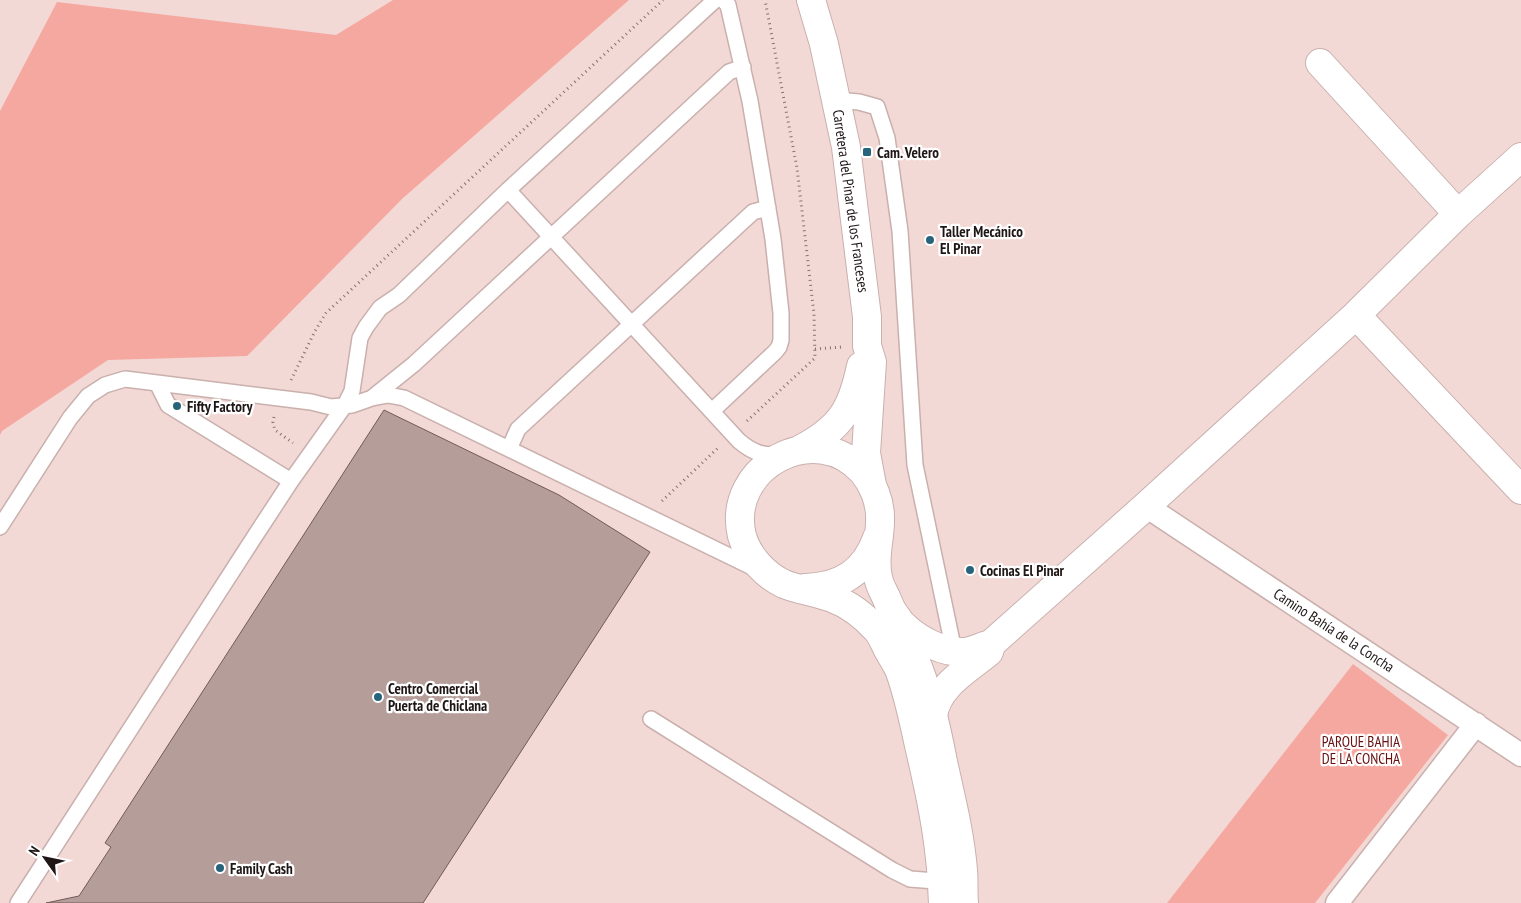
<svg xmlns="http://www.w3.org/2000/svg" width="1521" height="903" font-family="'PT Sans Narrow',sans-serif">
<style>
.green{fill:#f5a8a0}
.building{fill:#b59d9a;stroke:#705a58}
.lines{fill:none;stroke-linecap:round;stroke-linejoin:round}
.service-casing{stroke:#c9b0ad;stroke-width:18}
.pedestrian-casing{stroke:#c9b0ad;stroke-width:25}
.minor-casing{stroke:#c9b0ad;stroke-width:30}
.tertiary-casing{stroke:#c9b0ad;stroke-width:30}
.path{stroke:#847371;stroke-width:3;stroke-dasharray:1 4;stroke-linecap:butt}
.service{stroke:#fff;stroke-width:15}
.pedestrian{stroke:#fff;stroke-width:22}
.minor{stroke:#fff;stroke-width:28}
.tertiary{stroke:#fff;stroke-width:28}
.poi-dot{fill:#27647b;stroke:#fff;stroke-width:2}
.labels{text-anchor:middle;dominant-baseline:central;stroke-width:4.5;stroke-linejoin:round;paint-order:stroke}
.poi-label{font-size:15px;font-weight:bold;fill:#1f1616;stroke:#fff;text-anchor:start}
.street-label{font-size:15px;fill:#1f1616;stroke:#fff}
.park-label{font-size:15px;fill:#681113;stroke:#fff}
</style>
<rect width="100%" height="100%" fill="#f3d9d6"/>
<path class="green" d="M393,0H629L402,199L247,356L108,360L2,431L0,435V111L57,2L336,35Z
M1353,664L1448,735L1315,903H1167Z"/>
<path class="building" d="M384,410L559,495L650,552L423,903H46L79,896L111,847L105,843Z"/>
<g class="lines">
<g class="service-casing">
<path id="service" d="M836,100L859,102L877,107L887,138L900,231L915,465L954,651
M508,190L739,441C752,452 764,457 781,454
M157,383L168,405L291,481
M373,397L414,364L729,72L743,67
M712,411L775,352L779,347L781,340V313L773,239L750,101L728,5L723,0
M509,449L518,429L753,212L768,208
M0,527L70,418L88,396L105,385L125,379L311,402L331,407L352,405L372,398L388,395L404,398L756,569
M651,719L892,870L910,879L949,882
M18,903L255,536L291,481L345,405L352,391L360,338L366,327L380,308L399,295L508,190L715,0"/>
</g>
<g class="pedestrian-casing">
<path id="pedestrian" d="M1146,506L1521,755
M1337,903L1476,724"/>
</g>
<g class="minor-casing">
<path id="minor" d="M1320,63L1458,214
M1356,315L1521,490
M893,612C897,617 900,623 905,627C920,641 944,653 965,652C974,651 982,646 991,644L1146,506L1356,315L1458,214L1521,157
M933,716C937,686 967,670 989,652L991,645"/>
</g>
<g class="tertiary-casing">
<path id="tertiary" d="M811,0L824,44L846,147L867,317V346L872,362L866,453L872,485
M801,449C841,428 852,409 861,366
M805,588C841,587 865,572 877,538
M943,903C942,888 942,874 940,859C936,819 927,780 918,741C913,718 908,694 900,672C897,664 891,656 887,648C884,642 881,634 876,629C864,616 848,604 832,598C816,592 799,590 784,584C765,575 748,557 742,536C725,467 816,418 863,472C873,484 880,501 880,517C881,537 873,557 878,577C879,584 883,591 886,597C896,621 908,644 918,667C930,698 937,730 943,762C951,798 960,834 963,870C964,881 963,892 964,903"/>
</g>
<path class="path" d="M815,349L842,347
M291,380L315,331L326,313L663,0
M274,417L273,422L275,430L293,443
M747,421L815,358L814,314L797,168L765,0
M662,501L719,447"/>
<use href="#service" class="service"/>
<use href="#pedestrian" class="pedestrian"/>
<use href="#minor" class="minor"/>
<use href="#tertiary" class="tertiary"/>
</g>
<g class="poi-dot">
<rect x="862" y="147" width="10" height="10" rx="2.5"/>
<circle cx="930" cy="240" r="5"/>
<circle cx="177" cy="406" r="5"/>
<circle cx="970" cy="570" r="5"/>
<circle cx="378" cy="697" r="5"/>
<circle cx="220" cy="868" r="5"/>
</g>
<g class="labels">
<g class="poi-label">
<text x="877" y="152">Cam. Velero</text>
<text x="940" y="231">Taller Mecánico<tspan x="940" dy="17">El Pinar</tspan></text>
<text x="187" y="406">Fifty Factory</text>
<text x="980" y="570">Cocinas El Pinar</text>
<text x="388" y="688">Centro Comercial<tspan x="388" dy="17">Puerta de Chiclana</tspan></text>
<text x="230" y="868">Family Cash</text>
</g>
<g class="street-label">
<text transform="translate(851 201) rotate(82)">Carretera del Pinar de los Franceses</text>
<text transform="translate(1334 630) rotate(33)">Camino Bahía de la Concha</text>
</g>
<g class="park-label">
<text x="1361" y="741">PARQUE BAHIA<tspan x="1361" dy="17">DE LA CONCHA</tspan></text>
</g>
</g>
<g transform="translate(45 858) rotate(303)" stroke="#ffffff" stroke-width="4" paint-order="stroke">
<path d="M0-4L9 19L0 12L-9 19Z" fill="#1f1616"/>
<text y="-8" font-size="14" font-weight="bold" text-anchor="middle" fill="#1f1616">N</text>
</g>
</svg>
